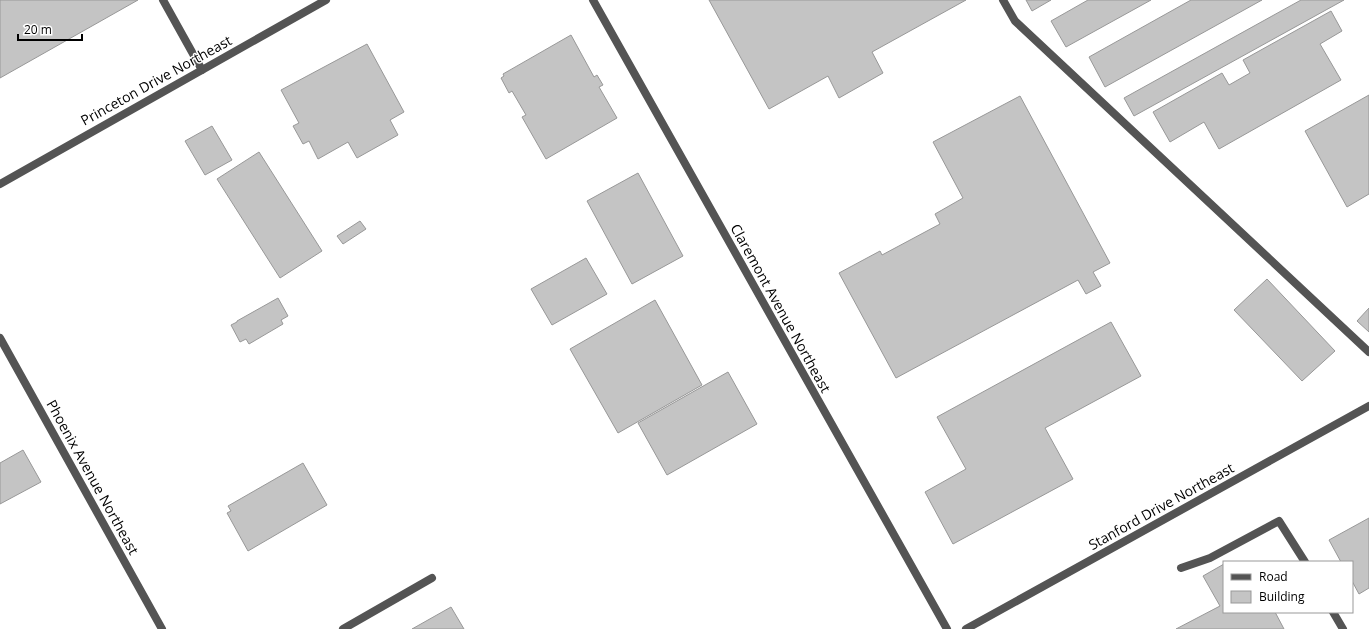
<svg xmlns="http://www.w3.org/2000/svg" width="1369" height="629" font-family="'Open Sans',sans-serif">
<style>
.building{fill:#c4c4c4;stroke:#989898}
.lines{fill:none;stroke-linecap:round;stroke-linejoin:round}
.service{stroke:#545454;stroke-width:8}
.minor{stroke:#545454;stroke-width:8}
.labels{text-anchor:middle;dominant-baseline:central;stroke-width:3;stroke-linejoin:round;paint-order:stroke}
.street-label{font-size:14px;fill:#000;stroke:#fff}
</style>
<rect width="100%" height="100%" fill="#fff"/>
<path class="building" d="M0,0H138L0,78Z
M709,0H966L872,52L883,73L839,98L828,76L769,109Z
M1026,0H1051L1032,11Z
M1088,0H1151L1066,47L1051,21Z
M1191,0H1262L1105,87L1089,57Z
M1301,0H1344L1134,116L1124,98Z
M1331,11L1342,31L1320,44L1341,80L1219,149L1204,122L1170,142L1153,112L1222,73L1229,85L1250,73L1243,60Z
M571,35L594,77L597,75L603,85L599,87L617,118L546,159L522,117L526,115L512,91L509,93L501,78L504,76L503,74Z
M367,44L404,112L390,120L398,135L357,158L348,142L318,159L309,141L303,144L293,126L299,123L281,90Z
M1369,95V194L1347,207L1305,131Z
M1020,96L1110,263L1093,272L1101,286L1086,294L1078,280L896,378L839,273L880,251L882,255L940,224L935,214L963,198L933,142Z
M212,126L232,160L205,175L185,141Z
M259,152L322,251L280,278L217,179Z
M638,173L683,256L632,284L587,201Z
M360,221L366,229L343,244L337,236Z
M586,258L607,294L552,325L531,289Z
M1267,279L1335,351L1302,381L1234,310Z
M278,298L288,316L281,320L283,324L249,344L246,339L240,342L231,325L237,322V321Z
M655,300L702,385L618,433L570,349Z
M1369,308V332L1357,321Z
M1111,322L1141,376L1045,428L1073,479L953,544L925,492L966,469L937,417Z
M728,372L757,424L667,475L638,423Z
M23,450L41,482L0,504V463Z
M303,463L327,505L248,551L227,513L231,511L228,506Z
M1369,518V588L1359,594L1352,581V562H1341L1329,540Z
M1224,564V612H1275L1284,629H1176L1220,606L1203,576Z
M451,607L464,629H412Z"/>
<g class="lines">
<path class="service" d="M163,0L202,70
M1003,0L1015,21L1369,352
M1181,568L1210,558L1279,521L1305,562
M1333,612L1343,629
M343,629L432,578"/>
<path class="minor" d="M593,0L947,629
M0,184L326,0
M0,338L162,629
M966,629L1369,406"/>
</g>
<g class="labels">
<g class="street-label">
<text transform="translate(156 80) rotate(-29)">Princeton Drive Northeast</text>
<text transform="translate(781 308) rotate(61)">Claremont Avenue Northeast</text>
<text transform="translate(93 477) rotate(61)">Phoenix Avenue Northeast</text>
<text transform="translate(1161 506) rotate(-29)">Stanford Drive Northeast</text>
</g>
</g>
<rect x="1223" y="561" width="130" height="52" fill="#ffffff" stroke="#999999"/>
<rect x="1231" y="574" width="20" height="6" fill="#545454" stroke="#999999"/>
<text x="1259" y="581" font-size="12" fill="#000000">Road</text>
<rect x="1231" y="591" width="20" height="12" fill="#c4c4c4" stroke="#999999"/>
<text x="1259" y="601" font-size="12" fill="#000000">Building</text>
<path d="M18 34v6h64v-6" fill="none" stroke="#000000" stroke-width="2"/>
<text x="24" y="34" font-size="12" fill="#000000" stroke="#ffffff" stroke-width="3" paint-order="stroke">20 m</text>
</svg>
